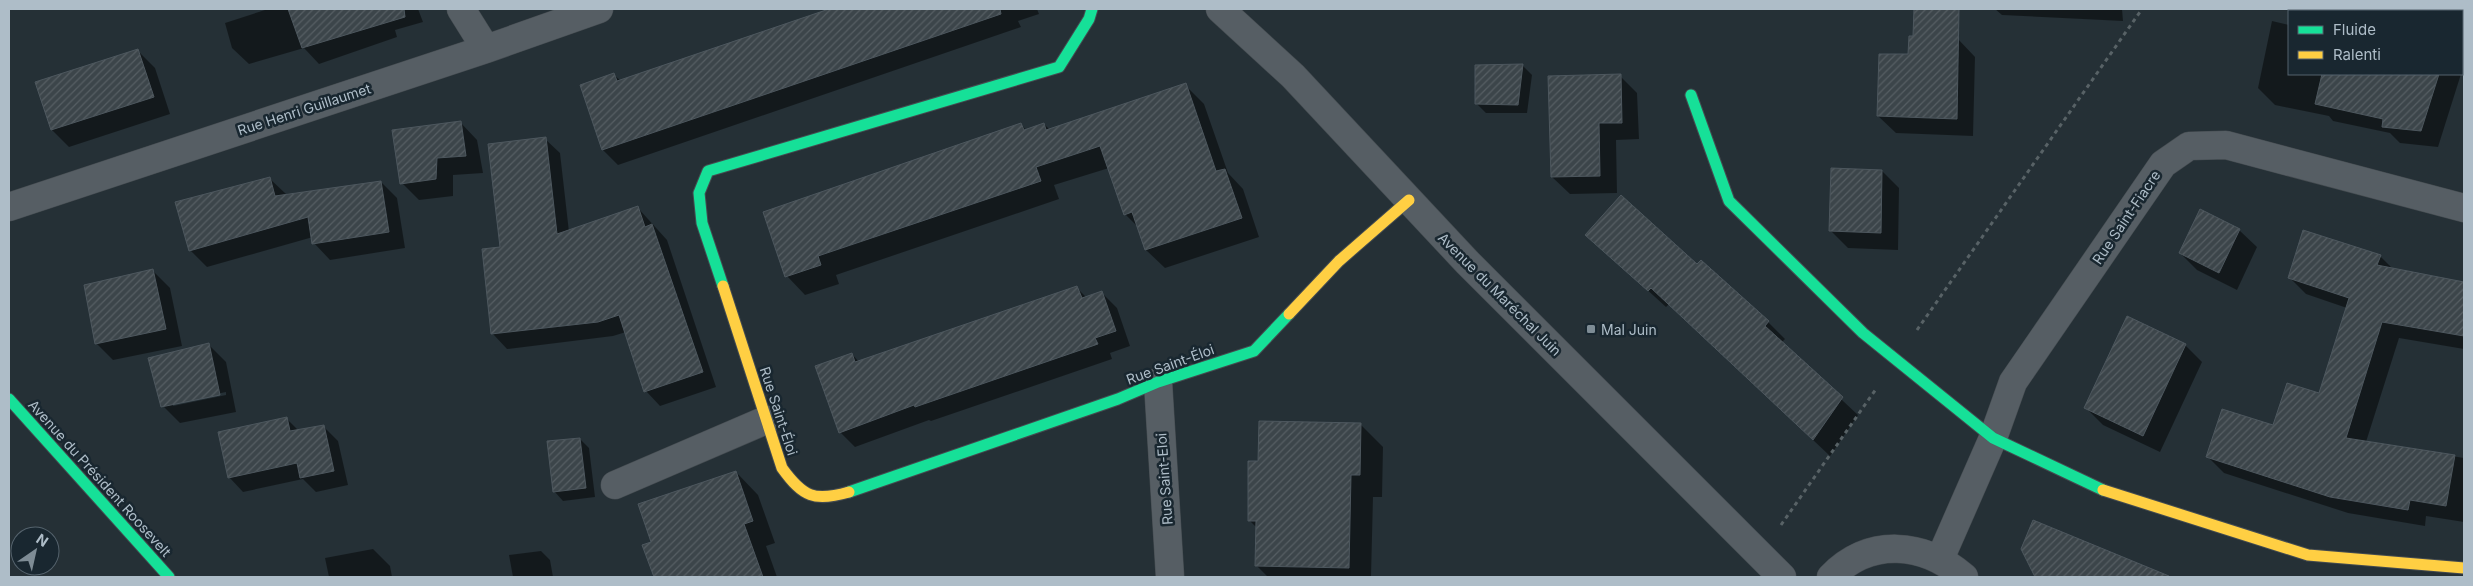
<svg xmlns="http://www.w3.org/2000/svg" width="2473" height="586" font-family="Inter,sans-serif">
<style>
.shadow{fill:#0007;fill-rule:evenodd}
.building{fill:url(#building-hatch);stroke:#4d575e}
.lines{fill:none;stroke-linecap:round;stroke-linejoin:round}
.street-casing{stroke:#444b50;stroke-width:29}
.fast-casing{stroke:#444b50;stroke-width:13}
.slow-casing{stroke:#444b50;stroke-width:13}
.path{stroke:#586266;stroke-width:3;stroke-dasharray:4 4;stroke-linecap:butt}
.street{stroke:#565e64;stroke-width:28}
.fast{stroke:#16e098;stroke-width:11}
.slow{stroke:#ffcf43;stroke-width:11}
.poi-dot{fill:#7e8c95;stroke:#192730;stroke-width:2}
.labels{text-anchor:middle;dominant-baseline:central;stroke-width:5;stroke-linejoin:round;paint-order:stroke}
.street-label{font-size:14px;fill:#aebdc8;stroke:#192730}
.poi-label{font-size:14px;fill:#aebdc8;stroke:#192730;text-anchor:start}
</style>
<defs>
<pattern id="building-hatch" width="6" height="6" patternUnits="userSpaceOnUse" patternTransform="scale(1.25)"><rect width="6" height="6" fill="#3c454a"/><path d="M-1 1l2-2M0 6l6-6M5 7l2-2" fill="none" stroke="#565e63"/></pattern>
</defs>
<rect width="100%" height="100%" fill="#253036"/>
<path class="shadow" d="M268,9H418L423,22L395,30L397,37L319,64L304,48L249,64L232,48L225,23Z
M836,9H1037L1039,14L1018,21L1021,27L618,165L603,150L581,86L614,75L621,81Z
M1995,9H2122L2123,21L2002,15Z
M2272,21L2289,25V74H2461L2438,147L2400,143L2390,133L2333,121L2329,116L2275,105L2258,88Z
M1958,39L1975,57L1973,136L1896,133L1878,116L1910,56Z
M138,51L155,68L170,114L69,147L52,130Z
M1523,66L1532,75L1527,113H1486L1477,104Z
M1620,76L1637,93L1639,139L1616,140L1617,193L1570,194L1552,177Z
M1185,85L1204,104L1228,173L1243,189L1259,237L1165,268L1146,250L1139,228L1125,214L1109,168L1054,185L1059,199L836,275L839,284L805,295L787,276L765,213L1021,124L1026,130L1044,124L1050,130Z
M460,122L477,140L483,173L453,175V196L419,200L402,183Z
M545,139L560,153L569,232L638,208L667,240L716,387L660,406L646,391L626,332L613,336L507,349L493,334L483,250L501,248Z
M1882,171L1899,188L1898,250L1848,248L1831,231Z
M269,178L286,194L381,182L397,198L405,248L330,260L314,243L313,237L207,267L190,250Z
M2201,211L2239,230L2257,247L2237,290L2197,270L2180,253Z
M1587,235L1697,266L1768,322L1785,339L1781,343L1858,415L1830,456L1669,304L1666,307Z
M2380,256L2394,270L2464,284V349L2399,338L2366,442L2464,458V522L2426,516L2425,526L2348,513L2224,473L2208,457L2274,427L2319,395L2347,308L2306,294L2289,277Z
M153,271L170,288L182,346L113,360L96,343Z
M1077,288L1087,298L1102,293L1117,308L1130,346L1110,353L1112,359L931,421L929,420L855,447L840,432L852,354L859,362Z
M2128,318L2185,345L2202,362L2160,452L2103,425L2086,408Z
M209,345L226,362L236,412L180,423L163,406ZM226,392V395L173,406V403Z
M287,419L299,431L323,426L338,441L348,485L316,492L303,479L243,492L229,477Z
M1360,424L1383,447L1382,497H1373L1371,577H1268L1257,566V528L1249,520L1259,463Z
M580,439L589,448L595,497L563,501L554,491Z
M736,472L758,495L775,543L766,546L777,577H655L644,546L653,543Z
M2034,522L2169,577H2037L2023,549Z
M373,549L390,566L392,577H329L325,558Z
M541,551L550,560L553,577H513L509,555Z"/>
<path class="building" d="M288,9H404L405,17L302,48Z
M829,9H1000L1001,14L602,150L580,85L614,73L617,81Z
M1914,9H1959L1957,119L1877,116L1879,54H1908L1909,36H1913Z
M138,49L154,97L51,130L35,82Z
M1523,64L1518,105L1475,104V65Z
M1621,74L1622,123H1599L1600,176L1551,177L1548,76Z
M2322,74H2439L2421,131L2382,127L2383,119L2315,104Z
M1186,83L1216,171L1225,169L1242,218L1145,250L1132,212L1124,215L1100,146L1036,167L1041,181L818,256L821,265L785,277L763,212L1021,123L1024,130L1044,123L1046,130Z
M461,121L466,156L437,158L436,179L400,184L392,130Z
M546,137L557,234L638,206L645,227L652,224L703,372L644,392L619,315L598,322L491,334L482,249L500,247L488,144Z
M1831,168L1882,170L1881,233L1829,231Z
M270,177L275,196L381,181L389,232L312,244L308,217L189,251L175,202Z
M1621,195L1697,264L1701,260L1769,321L1765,326L1843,397L1813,440L1651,288L1648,291L1585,235Z
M2200,209L2240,229L2219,273L2179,253Z
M2303,230L2381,255L2377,265L2464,282V336L2382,322L2346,438L2455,455L2446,506L2410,500L2408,510L2330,497L2206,457L2222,409L2273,425L2287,383L2319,393L2349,298L2288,278Z
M153,269L166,329L95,344L84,285Z
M1077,286L1082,298L1102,291L1116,331L1095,338L1098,344L915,407L914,405L839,433L815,366L852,353L855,362Z
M2127,316L2186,344L2143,436L2084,408Z
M209,343L220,395L161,407L148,358Z
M287,417L290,431L324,425L334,471L300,478L297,463L228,478L218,432Z
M1259,421L1361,423L1360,475H1351L1349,568L1255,566L1256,521H1248V461H1258Z
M580,438L586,488L553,492L547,441Z
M736,471L753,521L744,524L763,577H654L642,545L651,542L638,504Z
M2033,520L2169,576V577H2035L2021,549Z"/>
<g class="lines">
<g class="street-casing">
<path id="street" d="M461,9L486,49
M1220,9L1293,76L1467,262L1782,577
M9,207L486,49L599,9
M1158,382L1170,577
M615,485L766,420
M1940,559L1993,438L2013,382L2163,164L2189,146L2226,145L2464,208
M1831,577C1870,537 1924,542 1964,577"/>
</g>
<g class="fast-casing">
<path id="fast" d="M1691,95L1729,201L1863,333L1993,438L2103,490
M723,286L702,223L699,193L708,171L1059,67L1089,19L1092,9
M9,399L169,577
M849,492L1118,399L1158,382L1254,351L1289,314"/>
</g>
<g class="slow-casing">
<path id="slow" d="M723,286L782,468C803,497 814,502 849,492
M1289,314L1339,261L1409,200
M2103,490L2308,555L2464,568"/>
</g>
<path class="path" d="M1917,330L2142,9
M1781,525L1876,389"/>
<use href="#street" class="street"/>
<use href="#fast" class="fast"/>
<use href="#slow" class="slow"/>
</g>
<rect class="poi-dot" x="1586" y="324" width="10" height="10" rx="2.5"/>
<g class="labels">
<g class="street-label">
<text transform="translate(304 109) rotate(-18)">Rue Henri Guillaumet</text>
<text transform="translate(2126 217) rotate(-56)">Rue Saint-Fiacre</text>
<text transform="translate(1500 294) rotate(45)">Avenue du Maréchal Juin</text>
<text transform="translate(1170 364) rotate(-20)">Rue Saint-Éloi</text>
<text transform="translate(779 411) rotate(72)">Rue Saint-Éloi</text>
<text transform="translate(100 478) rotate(48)">Avenue du Président Roosevelt</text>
<text transform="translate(1164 479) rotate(-94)">Rue Saint-Eloi</text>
</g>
<g class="poi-label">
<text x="1601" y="329">Mal Juin</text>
</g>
</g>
<rect width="2473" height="586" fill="none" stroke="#aebdc8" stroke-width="20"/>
<rect x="2288" y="10" width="175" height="65" fill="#192730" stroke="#55636d"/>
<rect x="2298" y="26" width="25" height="8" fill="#16e098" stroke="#55636d"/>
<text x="2333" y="35" font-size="15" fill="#aebdc8">Fluide</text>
<rect x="2298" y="51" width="25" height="8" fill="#ffcf43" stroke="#55636d"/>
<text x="2333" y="60" font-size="15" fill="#aebdc8">Ralenti</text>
<g transform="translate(35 551) rotate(34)"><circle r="24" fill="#192730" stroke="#55636d"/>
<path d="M0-4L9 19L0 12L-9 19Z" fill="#7e8c95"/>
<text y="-8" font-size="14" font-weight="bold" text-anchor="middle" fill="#aebdc8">N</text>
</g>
</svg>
